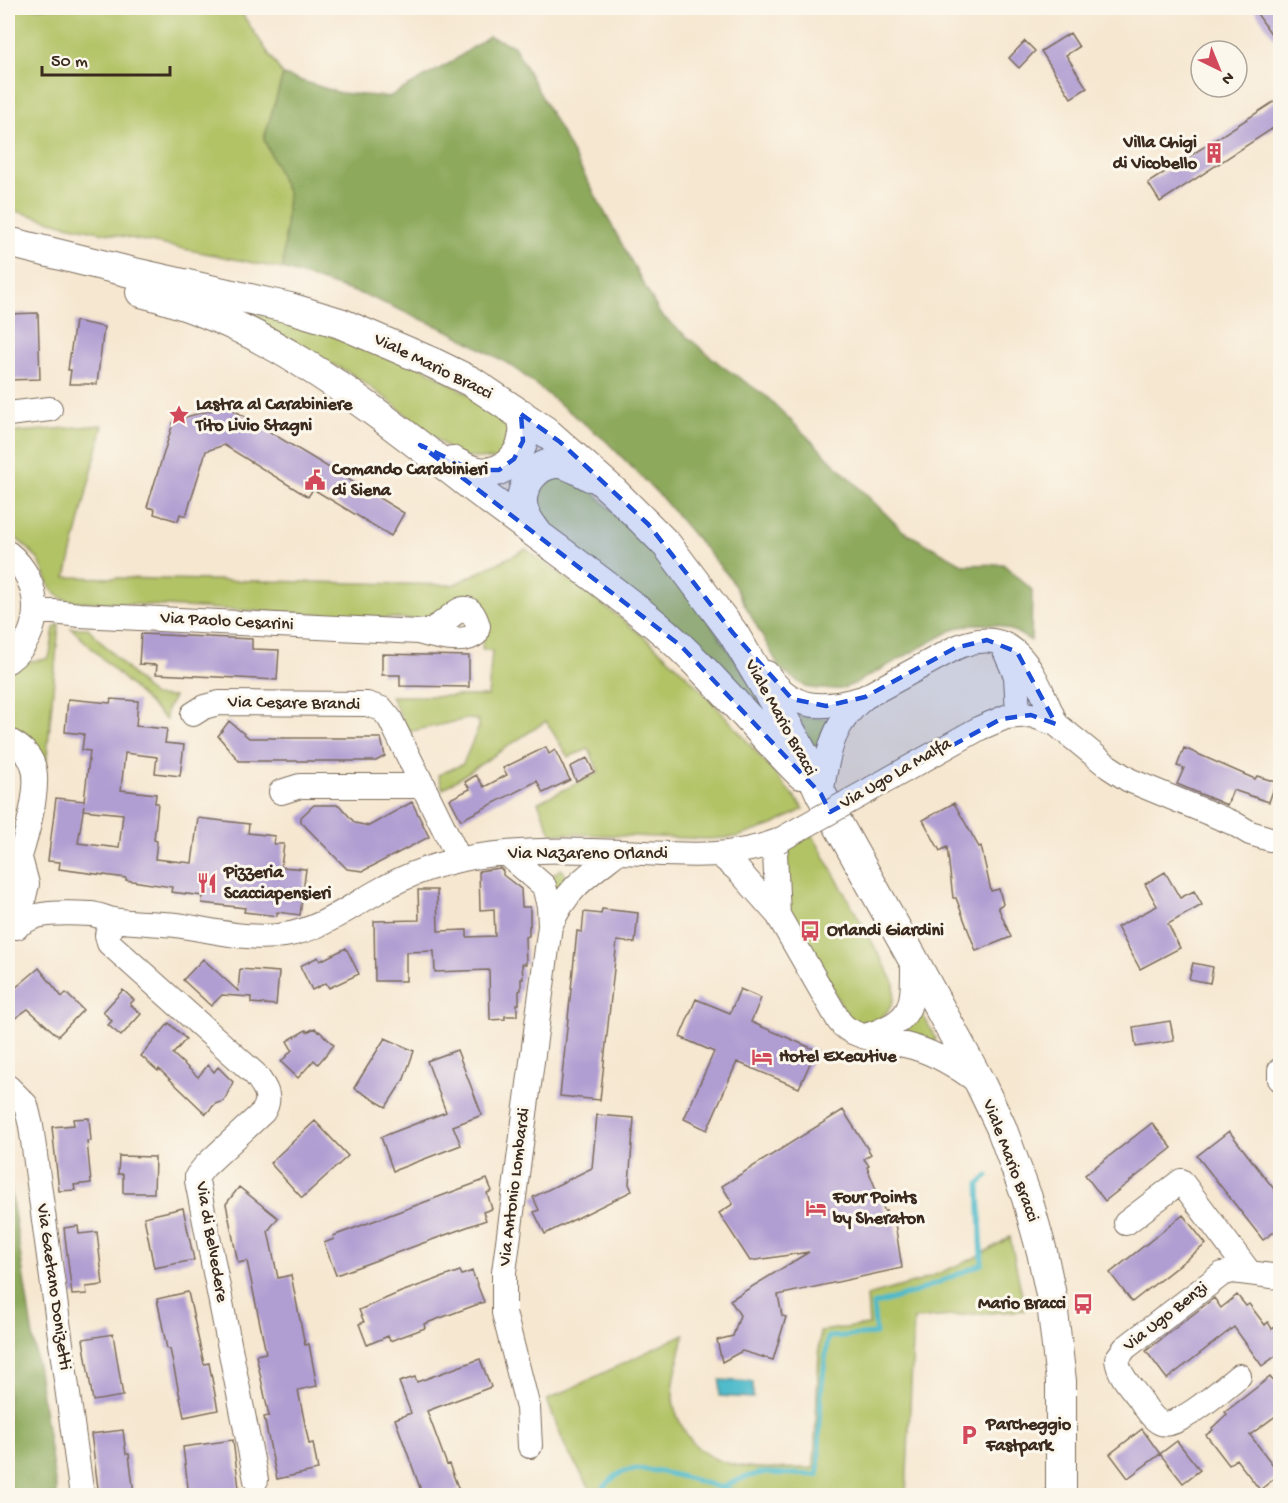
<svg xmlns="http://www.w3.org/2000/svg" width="1288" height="1503" font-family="'Gochi Hand',sans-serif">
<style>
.green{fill:#b2c366;stroke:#767642;stroke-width:1.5}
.forest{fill:#8da95b;stroke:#646a3c;stroke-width:1.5}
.water{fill:#4ebaca;stroke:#447274;stroke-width:1.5}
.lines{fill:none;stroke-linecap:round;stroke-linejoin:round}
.stream{stroke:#4ebaca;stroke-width:5}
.building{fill:#b09dd2;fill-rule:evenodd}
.minor-casing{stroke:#7c6c5c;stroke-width:26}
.major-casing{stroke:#7c6c5c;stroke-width:32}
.minor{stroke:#fff;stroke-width:24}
.major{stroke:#fff;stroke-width:30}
.minor-bridge-casing{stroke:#7c6c5c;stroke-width:26;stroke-linecap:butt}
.minor-bridge{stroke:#fff;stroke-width:24}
.marked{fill:#1d4ed8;fill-opacity:0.2;stroke:#1d4ed8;stroke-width:4.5;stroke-dasharray:12 8;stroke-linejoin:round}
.labels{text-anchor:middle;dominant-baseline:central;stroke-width:6;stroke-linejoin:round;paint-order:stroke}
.poi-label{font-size:18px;font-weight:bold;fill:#3b2a1e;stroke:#fbf7ec;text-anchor:start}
.street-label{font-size:18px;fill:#3b2a1e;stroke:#fbf7ec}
</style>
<rect width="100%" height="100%" fill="#fbf7ec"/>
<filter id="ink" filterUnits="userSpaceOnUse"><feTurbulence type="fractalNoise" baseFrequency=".0167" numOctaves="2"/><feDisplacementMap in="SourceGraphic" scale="12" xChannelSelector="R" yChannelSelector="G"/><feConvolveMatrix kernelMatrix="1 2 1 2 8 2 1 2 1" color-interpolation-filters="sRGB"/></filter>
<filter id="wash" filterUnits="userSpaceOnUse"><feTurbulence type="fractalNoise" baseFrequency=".008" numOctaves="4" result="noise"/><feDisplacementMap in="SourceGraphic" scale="24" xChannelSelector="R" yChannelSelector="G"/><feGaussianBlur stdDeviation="1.35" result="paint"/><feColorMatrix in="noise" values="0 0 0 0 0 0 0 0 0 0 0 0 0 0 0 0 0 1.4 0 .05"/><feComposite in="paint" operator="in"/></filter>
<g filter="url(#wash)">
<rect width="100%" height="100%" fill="#f6e7d0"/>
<path class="green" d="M8,8H238L283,75L264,139L288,194L283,269L66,225L8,209Z
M191,293L409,359L512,420L504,460L459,457L387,399L350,373Z
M103,425L66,577L453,585L526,549C579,588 635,625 682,671C726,714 765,762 804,809L773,825L737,837L709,839L551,833L538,802L599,773L589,749L568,757L546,721L443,789L438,775L463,764L479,726L478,720L467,719L408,732L391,696H488L492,651L482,649L484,623L69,601C46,593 49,579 39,561C32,550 18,540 8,532V433Z
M578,477L660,558L694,599L786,736L539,525L531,492L540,478Z
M59,624L46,767L37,748L8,728V672L21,663L46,659L50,655L54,628Z
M71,628H88L153,696L174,697L167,709L166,720Z
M798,717L829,719L815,749Z
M812,834L894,982C896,1002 890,1014 872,1023L853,1021L846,1013L785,904L782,850Z
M560,869L563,870L567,880L561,896L550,882L552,876Z
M919,1013L923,1015L936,1039L934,1042L905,1033Z
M1010,1237L1025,1310L914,1319L906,1495H603L590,1488L566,1449L547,1400L684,1334C681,1350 672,1382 673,1397C673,1407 678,1419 683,1428C707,1476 768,1468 814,1468L820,1331L869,1325L867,1296L920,1281L975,1258Z"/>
<path class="forest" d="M489,36L514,46L660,314L722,366L766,396L903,531L964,565L1003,564L1032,590L1031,641L1016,632L998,625L979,624L956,628L854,684L841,689H817L806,687L781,670L730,578L662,498L606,441L512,366L453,333L370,297L283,269L288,194L264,139L283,75L340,93L389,97L450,63Z
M8,1178L11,1193L57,1495H8Z"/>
<path class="water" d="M720,1380L753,1382V1398L719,1396Z"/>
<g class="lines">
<path class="stream" d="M720,1488L743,1478L761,1473L818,1475L821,1393L828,1337L876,1334L873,1305L916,1292L982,1264L979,1184L988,1176
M597,1496C606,1485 615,1473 629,1470C653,1465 721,1488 746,1496"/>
</g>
<g id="blocks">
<path class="building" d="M1253,8H1281V48Z
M1070,33L1079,47L1066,55L1087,88L1071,98L1041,51Z
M1025,41L1035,51L1019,68L1009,58Z
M1281,97V123L1160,202L1148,183Z
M38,313L40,379L8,380V314Z
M75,321L104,327L97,384H69L71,370H68Z
M227,406L404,513L391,536L313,489L308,497L224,445L206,451L186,516L180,514L178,521L154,514L155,509L147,507L174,420Z
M141,634L252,639V649L279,650L277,680L156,674L157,665L139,664Z
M382,654L469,656V687L400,686V675H382Z
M68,699L110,703L111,699L138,701L136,726L167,729L165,743L184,745L180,776L155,773L157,757L125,753L121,790L156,794L155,803H158L154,840L157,841L155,859L192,863L198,818L249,824L248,833L275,836L274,844H284L281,867L306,869L300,915L277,912V916L244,912L245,908L202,903L203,896L171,892L172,887L126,880V878L59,869L60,862L48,861L56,798L84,801L90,751L82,750L84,734L65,732ZM84,805L83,810L123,814L119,848L78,843Z
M229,721L249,738H381L385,756L376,761H239L218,736Z
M546,747L549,754L555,750L570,780L543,793L537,781L461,820L450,799L470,789L465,782L476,775L484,787L507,775L503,768Z
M1184,748L1255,779L1257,776L1276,782L1269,802L1233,790L1227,805L1177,784L1184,768L1177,766Z
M587,758L594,772L576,781L570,767Z
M412,802L429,837L363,871L347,869L301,822V817L314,805H339L355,823L369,826Z
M954,803L979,847L981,846L991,891L999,889L1003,904L998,907L1011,937L976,951L956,898H953L947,847L940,851L923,820Z
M500,868L503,871V875L521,889L522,907H530V926H529V936L525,937L526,964H522L523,979H521V990L519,991V1004H517V1016H505V1019L490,1020L489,970L435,972L434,951L406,952V981H375L374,921L419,920L418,890H437L438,931L467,930V937L495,936L494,909L480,910L479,871Z
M1165,872L1180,898L1194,891L1202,905L1168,924L1180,948L1140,969L1117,927L1157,906L1145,884Z
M602,909L638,913L635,943L617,941L600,1100L560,1096L577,931L582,932L584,912L601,914Z
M346,948L359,974L329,988L326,983L312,990L300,966L318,957L320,961Z
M203,959L238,991L240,969L279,972L276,1005L251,1003V997L222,995L211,1006L183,980Z
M1193,963L1213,967L1210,983L1189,979Z
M39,968L62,997L66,993L83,1010L58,1036L28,1009L8,1023V994Z
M740,989L761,998L751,1022L816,1050L799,1088L737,1062L707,1130L684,1119L714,1052L680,1037L696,999L730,1013Z
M123,990L134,1000L130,1004L141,1014L121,1036L108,1025L112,1021L103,1012Z
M1170,1021L1174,1041L1136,1047L1133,1027Z
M169,1023L186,1039L173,1054L198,1077L208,1065L214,1072L218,1067L233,1082L224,1101L215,1104L206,1114L159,1069L158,1071L141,1056Z
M315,1028L318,1032L319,1031L334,1045L318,1064L314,1060L298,1078L281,1062L292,1050L287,1041L306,1030L307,1032Z
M385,1038L414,1051L404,1079L386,1107L354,1088Z
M457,1050L482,1115L453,1126L461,1145L393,1171L381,1137L446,1112L427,1061Z
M843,1110L871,1154L864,1159L869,1166L867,1167L885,1212L886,1211L887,1218L894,1217L902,1268L778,1295L782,1316L786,1317L773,1360L742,1351L722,1362L717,1340L733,1336L740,1315L730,1300L809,1252L750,1261L719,1213L733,1204L722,1186Z
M597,1115L634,1118L629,1184L632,1191L545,1234L534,1212L539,1210L533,1197L592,1168Z
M89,1118L91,1141H87L91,1183L74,1185L75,1190L59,1191L52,1127L74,1125L73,1119Z
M315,1121L348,1156L302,1198L270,1163Z
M1152,1123L1172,1148L1105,1201L1085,1175Z
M1229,1131L1281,1198V1227L1263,1240L1197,1156Z
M119,1156L155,1157L154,1193H123V1174H118Z
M487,1179L492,1191L487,1193L492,1209L483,1212L486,1220L336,1275L324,1243L334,1239L333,1236Z
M239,1187L278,1218L268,1231L278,1278L291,1275L305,1345L309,1344L317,1386L298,1390L309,1444L313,1443L318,1470L277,1479L264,1417L269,1416L256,1355L266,1353L247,1261L238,1263L226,1204Z
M183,1208L194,1260L154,1268L144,1217Z
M1183,1215L1206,1244L1132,1302L1110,1273Z
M78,1226L79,1234L97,1232L103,1285L86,1287L87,1294L72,1295L64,1228Z
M460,1271L462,1275L472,1271L484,1302L424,1324L425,1328L390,1341L388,1336L367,1345L359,1324L364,1322L359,1310L401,1292Z
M188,1292L204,1364L209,1363L218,1410L184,1417L170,1349H167L157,1299Z
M1237,1295L1246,1306L1249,1304L1265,1325L1268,1322L1272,1329L1281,1323V1352L1262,1366L1234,1327L1167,1379L1146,1351L1214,1298L1221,1308Z
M113,1334L123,1396L93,1401L83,1339Z
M480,1359L491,1387L427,1411L447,1465L449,1464L459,1490L446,1496H423L395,1419L411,1413L399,1382L415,1377L417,1382Z
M1270,1377L1281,1391V1412L1250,1435L1280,1474L1260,1490L1236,1459L1229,1465L1206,1435L1213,1430L1212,1428L1227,1414L1225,1412Z
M1142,1429L1160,1454L1128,1478L1110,1454Z
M123,1430L126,1454H129L134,1494L99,1496L91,1434Z
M233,1440L240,1496H189L183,1447Z
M1177,1441L1200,1470L1183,1483L1160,1454Z"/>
</g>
</g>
<g filter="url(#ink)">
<use href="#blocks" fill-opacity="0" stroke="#7c6c5c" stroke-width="1.5"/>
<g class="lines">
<g class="minor-casing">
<path id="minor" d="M8,414L50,409
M8,553C43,581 45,634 8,661
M36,610L80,615L418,632C432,636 464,645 476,634L478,626C468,591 452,619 436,627C431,631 424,631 418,632
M1005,651L1016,676L1018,715
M767,673C793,711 822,710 863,698
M193,714L204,707L219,703L367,704L382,709L390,719L459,859
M8,740C19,746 29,753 33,765C42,789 20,863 8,886
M873,788L980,728L1006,717L1031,715L1056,724L1109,767L1129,780L1233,823L1250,833L1270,839H1280
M281,792L300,786H424
M821,794C828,754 831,724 865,697L955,648C1018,620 1035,676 1056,724
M778,841L775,853L778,915
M506,853L544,886L549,906L550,926L504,1272V1313L528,1408L530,1446
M720,855L739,871L778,915L839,1021C853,1041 893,1040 916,1048C939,1055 958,1067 978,1082
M114,920L107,935L109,943L255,1074C264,1086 273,1097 263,1112L205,1166L197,1176V1181L256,1480
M550,926C567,888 587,876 618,852
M17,927L27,884L20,858
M8,928C19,926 26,919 37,916C53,912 74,913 91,914C99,915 105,918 113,920C133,923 155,923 176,925C212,930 248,941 284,935C322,930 353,904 386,887C424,866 464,856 507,853C545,849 583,850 621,852C677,854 723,861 778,841
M865,1036C915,1021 913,1006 913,959
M1280,1070V1079
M8,1087L26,1105L31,1126L82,1496
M1126,1223L1181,1181L1249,1272
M1239,1376C1226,1386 1177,1430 1161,1423C1152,1419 1145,1407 1140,1399C1131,1387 1118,1374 1117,1359L1125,1348L1222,1274L1233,1271L1280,1277"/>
</g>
<g class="major-casing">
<path id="major" d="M8,242L130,272L290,308L340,323L433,363L472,382L545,431L613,491L667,545L733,633L776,705L804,756L821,794L913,959L980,1083L1001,1127L1027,1198L1042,1252L1051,1295L1061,1381V1496
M141,292C267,323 364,403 464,480C528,529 594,574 656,625C709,670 752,725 801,774
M452,461C460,465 469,471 479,472C503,476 522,456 524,433C525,426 523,420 521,414
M537,533C532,526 525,518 523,509C518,489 534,465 555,463C567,462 579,470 590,476"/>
</g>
<use href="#minor" class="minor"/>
<use href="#major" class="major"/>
<g class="minor-bridge-casing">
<path id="minor-bridge" d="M778,841L873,788"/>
</g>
<use href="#minor-bridge" class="minor-bridge"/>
</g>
</g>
<path class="marked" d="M521,414L560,442L648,524L733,633L792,699L826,706L865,697L955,648L987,640L1017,652L1056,724L1031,715L1001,719L830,812L821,794L681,646L420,445L472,470H499L514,459L523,441Z"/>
<defs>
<g id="building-bare" transform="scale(1.62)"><path d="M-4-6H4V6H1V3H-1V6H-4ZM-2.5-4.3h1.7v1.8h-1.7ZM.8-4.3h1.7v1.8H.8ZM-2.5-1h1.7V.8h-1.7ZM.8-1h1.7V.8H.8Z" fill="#d1495b" stroke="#fbf7ec" stroke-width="2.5" paint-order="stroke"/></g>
<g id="sight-bare" transform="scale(1.62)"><path d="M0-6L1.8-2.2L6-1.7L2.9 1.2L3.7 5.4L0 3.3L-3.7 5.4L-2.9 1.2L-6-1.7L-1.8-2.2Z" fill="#d1495b" stroke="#fbf7ec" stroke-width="2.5" paint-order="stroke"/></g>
<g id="civic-bare" transform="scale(1.62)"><path d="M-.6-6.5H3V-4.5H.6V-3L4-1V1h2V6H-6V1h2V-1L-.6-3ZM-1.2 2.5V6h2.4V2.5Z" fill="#d1495b" stroke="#fbf7ec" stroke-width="2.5" paint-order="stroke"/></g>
<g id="restaurant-bare" transform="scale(1.62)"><path d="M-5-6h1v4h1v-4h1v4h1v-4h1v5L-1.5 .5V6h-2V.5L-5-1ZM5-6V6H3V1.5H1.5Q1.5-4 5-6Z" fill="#d1495b" stroke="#fbf7ec" stroke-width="2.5" paint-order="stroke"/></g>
<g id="bus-bare" transform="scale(1.62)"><path d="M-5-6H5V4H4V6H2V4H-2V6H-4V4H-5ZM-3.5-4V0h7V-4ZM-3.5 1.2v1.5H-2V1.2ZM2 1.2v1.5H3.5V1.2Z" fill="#d1495b" stroke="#fbf7ec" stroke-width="2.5" paint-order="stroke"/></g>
<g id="hotel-bare" transform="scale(1.62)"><path d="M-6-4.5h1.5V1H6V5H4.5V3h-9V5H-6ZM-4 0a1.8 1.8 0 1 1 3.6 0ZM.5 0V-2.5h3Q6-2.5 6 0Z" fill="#d1495b" stroke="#fbf7ec" stroke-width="2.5" paint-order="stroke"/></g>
<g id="parking-bare" transform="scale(1.62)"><path d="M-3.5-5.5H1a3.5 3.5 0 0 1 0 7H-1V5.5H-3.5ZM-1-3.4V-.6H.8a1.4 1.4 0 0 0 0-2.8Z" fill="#d1495b" stroke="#fbf7ec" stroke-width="2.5" paint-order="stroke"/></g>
</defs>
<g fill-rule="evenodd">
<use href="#building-bare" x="1214" y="153"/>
<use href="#sight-bare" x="179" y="415"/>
<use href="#civic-bare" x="315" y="480"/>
<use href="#restaurant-bare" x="207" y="883"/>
<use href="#bus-bare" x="810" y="931"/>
<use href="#hotel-bare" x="762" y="1057"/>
<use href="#hotel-bare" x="816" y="1208"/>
<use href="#bus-bare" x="1083" y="1304"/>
<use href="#parking-bare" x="969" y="1435"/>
</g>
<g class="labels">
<g class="poi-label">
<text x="1197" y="143" text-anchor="end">Villa Chigi<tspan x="1197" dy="21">di Vicobello</tspan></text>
<text x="196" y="405">Lastra al Carabiniere<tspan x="196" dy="21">Tito Livio Stagni</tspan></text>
<text x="332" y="470">Comando Carabinieri<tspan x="332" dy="21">di Siena</tspan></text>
<text x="224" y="873">Pizzeria<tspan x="224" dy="21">Scacciapensieri</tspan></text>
<text x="827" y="931">Orlandi Giardini</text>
<text x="779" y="1057">Hotel Executive</text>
<text x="833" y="1198">Four Points<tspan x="833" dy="21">by Sheraton</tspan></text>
<text x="1066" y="1304" text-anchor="end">Mario Bracci</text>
<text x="986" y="1425">Parcheggio<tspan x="986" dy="21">Fastpark</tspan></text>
</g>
<g class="street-label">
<text transform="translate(433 367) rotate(26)">Viale Mario Bracci</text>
<text transform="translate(227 622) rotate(3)">Via Paolo Cesarini</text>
<text transform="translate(294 704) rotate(1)">Via Cesare Brandi</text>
<text transform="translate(780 718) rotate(61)">Viale Mario Bracci</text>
<text transform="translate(896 774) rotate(-30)">Via Ugo La Malfa</text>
<text x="588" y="854">Via Nazareno Orlandi</text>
<text transform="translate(1010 1161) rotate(69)">Viale Mario Bracci</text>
<text transform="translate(515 1187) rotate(-83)">Via Antonio Lombardi</text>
<text transform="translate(211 1242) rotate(80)">Via di Belvedere</text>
<text transform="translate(53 1287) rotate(82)">Via Gaetano Donizetti</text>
<text transform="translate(1166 1317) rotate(-38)">Via Ugo Benzi</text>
</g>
</g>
<rect width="1288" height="1503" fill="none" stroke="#fbf7ec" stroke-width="30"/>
<g transform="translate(1219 69) rotate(137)"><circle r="28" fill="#fbf7ec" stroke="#aea59a" stroke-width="1.5"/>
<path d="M0-4.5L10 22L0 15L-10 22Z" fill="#d1495b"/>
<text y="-9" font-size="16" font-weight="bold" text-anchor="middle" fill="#3b2a1e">N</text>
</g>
<path d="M42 66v9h128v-9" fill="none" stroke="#3b2a1e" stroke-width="3"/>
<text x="51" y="66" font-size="18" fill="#3b2a1e" stroke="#fbf7ec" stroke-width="4.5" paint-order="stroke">50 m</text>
</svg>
